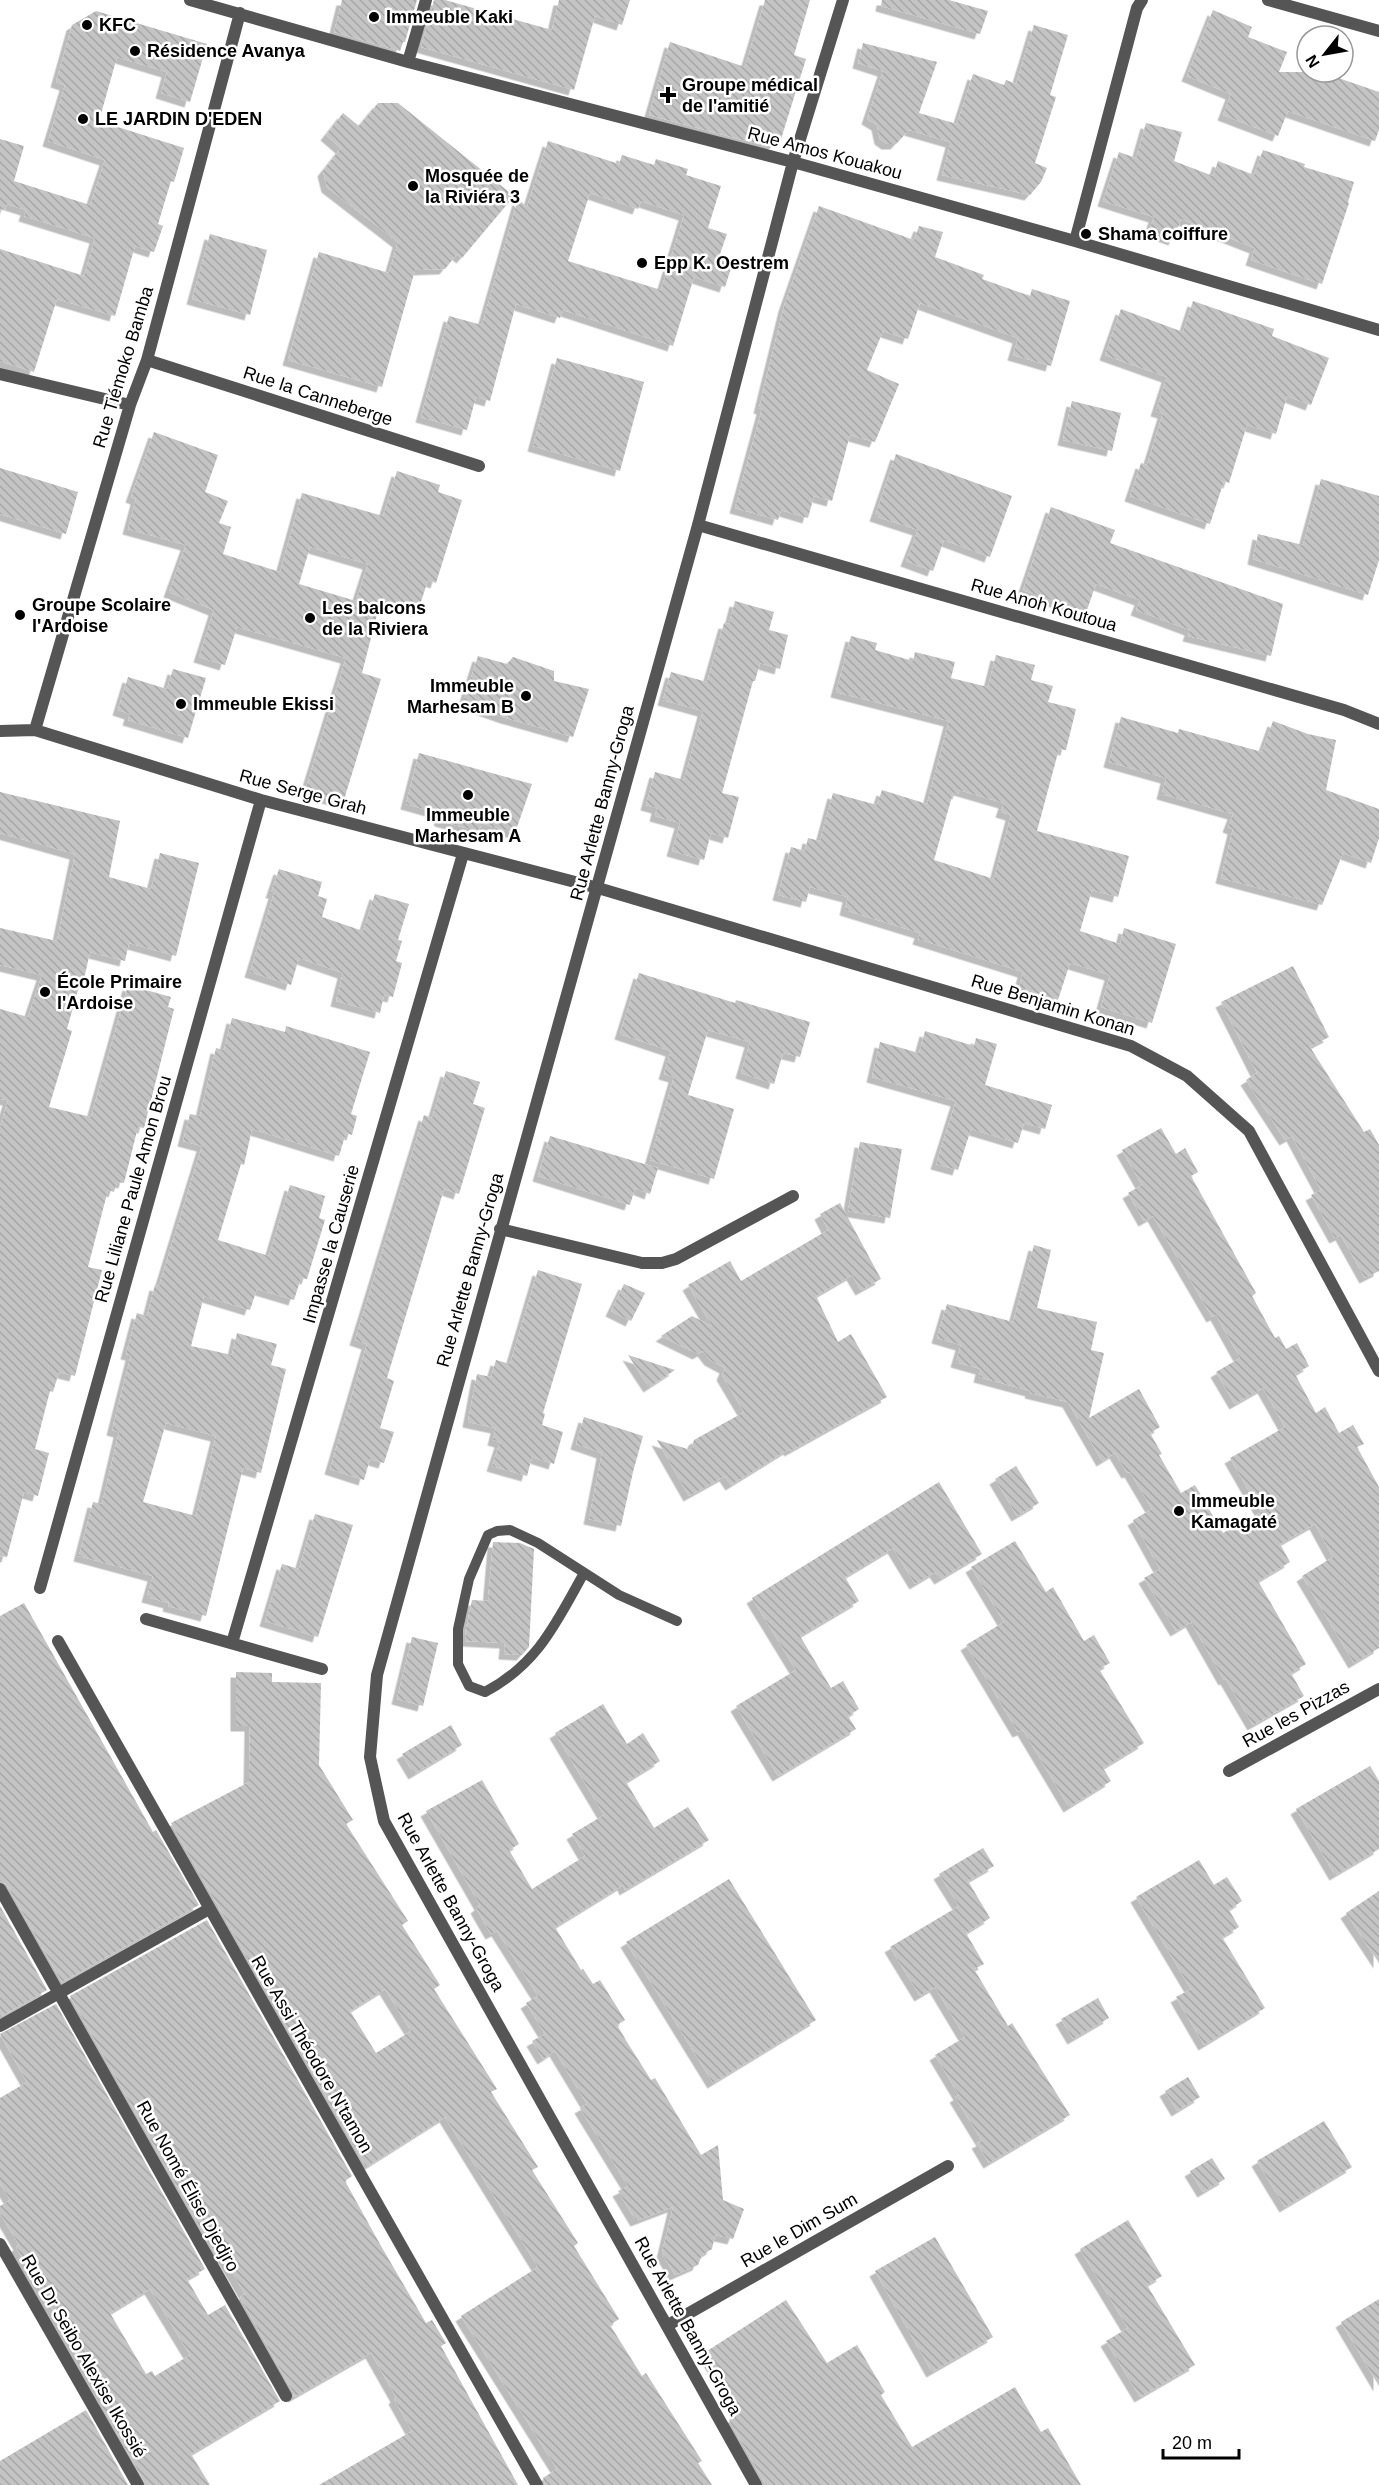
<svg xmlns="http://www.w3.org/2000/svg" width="1379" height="2485" font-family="Helvetica,sans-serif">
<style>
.building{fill:url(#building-back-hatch);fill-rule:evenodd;filter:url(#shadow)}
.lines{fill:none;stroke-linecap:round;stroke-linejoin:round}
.service{stroke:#555;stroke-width:10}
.minor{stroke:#555;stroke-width:12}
.poi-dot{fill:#000;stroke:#fff;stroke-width:2}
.labels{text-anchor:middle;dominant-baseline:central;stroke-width:5;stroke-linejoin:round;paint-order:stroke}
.poi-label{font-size:18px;font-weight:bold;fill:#000;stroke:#fff;text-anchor:start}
.street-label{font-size:18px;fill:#000;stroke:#fff}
</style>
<defs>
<pattern id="building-back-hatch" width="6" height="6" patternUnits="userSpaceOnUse" patternTransform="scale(1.5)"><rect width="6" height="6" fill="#c4c4c4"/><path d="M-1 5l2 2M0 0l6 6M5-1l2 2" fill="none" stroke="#a7a7a7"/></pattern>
<filter id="shadow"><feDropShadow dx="-5.5" dy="5.5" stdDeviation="0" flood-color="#0004"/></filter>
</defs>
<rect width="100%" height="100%" fill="#fff"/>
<path class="building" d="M342,0H417L405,42H403L400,51L334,32Z
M434,0H445L552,30L559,0H630L622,25L595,16L574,90L421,47Z
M765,0H810L794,55L806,59L781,139L769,147L649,115L670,42L745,67Z
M882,0H949L988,11L980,34L881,6Z
M1213,10L1252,27L1248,37L1287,52L1279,72H1321L1379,92V130L1375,141L1288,111L1278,136L1223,115L1231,94L1187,76Z
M96,11L207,44L190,102L161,93L167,72L117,57L99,121L184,148L174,182L171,181L158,224L163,226L154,252L135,246L115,316L57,299L34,372L0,361V249L84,276L95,238L24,216L26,210L7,204L5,210L0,209V139L24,146L14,181L90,205L105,160L48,141L65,85L56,82L72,25Z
M1034,25L1068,35L1050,95L1056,97L1035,163L1047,168L1041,182L1030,195L942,175L951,142L909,130L896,144H887L880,139L877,125L867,119L883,71L858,63L863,43L937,62L919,113L957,124L973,74L1004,85L1006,80L1016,84Z
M378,103H398L514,196L462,258L457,254L445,269L415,270L382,387L288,360L319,252L389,273L398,242L327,187L323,171L341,148L326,135L343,113L359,126Z
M1146,123L1182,132L1174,161L1213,176L1218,161L1254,175L1263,150L1305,164L1304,167L1354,182L1348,202L1349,203L1322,284L1251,260L1255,248L1181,219L1174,240L1149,231L1154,217L1103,201L1119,152L1136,158Z
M548,141L619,164L622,155L654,165L656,159L688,169L686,175L721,186L708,228L727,234L720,254L734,259L725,287L694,277L673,346L563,310L560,318L516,304L490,401L476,397L467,430L421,417L449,316L482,325L518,199L527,207ZM590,193L638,209L641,201L684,215L661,290L568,261Z
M819,206L914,240L919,226L943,232L935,257L984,275L982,279L1030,296L1032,289L1070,301L1051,366L1013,355L1018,338L920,303L908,339L883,331L867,370L899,384L875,442L850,435L832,501L814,496L808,518L781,510L778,520L735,508L762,409L759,408L784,306Z
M210,234L267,250L250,315L192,299Z
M1193,301L1274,329L1272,336L1329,358L1311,405L1287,396L1276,434L1247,425L1229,483L1224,481L1210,524L1130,496L1141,463L1147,465L1163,413L1156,411L1167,377L1105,355L1121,309L1183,332Z
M557,358L644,382L620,471L533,446Z
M1072,401L1121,413L1112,451L1063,440Z
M154,432L218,455L205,492L228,501L219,523L231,527L223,554L280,572L302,493L383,516L397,471L440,485L438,492L462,500L436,583L428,580L418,611L381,599L362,673L381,679L343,803L305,791L346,658L237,627L225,665L199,657L214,610L169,592L186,545L128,529L136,499L131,497ZM310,547L368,564L356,601L299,584Z
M896,454L1012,496L990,557L944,540L933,571L906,561L918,530L875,516Z
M0,468L78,492L66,534L0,514Z
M1321,479L1379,496V560L1368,595L1253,559L1258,534L1303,545Z
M1051,507L1115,530L1110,543L1283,604L1271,656L1188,636L1190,630L1136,610L1140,600L1096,584L1086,613L1023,590Z
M735,601L774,612L769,630L788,635L780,669L760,663L755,681H753L722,793L739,797L728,838L711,833L704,860L672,851L680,823L655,816L657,808L646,805L655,772L684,780L703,711L663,700L671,672L707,682L724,623L729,624Z
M851,636L877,643L875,650L913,661L915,652L955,662L951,678L988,687L996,655L1035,665L1031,680L1053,686L1048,702L1076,709L1066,750L1059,749L1037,831L1129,856L1118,897L1092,890L1080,931L1120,944L1124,928L1176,944L1152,1023L1101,1007L1110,975L1070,963L1058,1000L1019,987L1023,972L918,939L920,933L845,910L848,897L810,887L806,902L778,895L791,847L805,851L808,838L820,841L833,793L877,805L882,790L927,804L949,721L836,692ZM959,790L1004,803L1001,812L1011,815L994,879L934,860L953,793L958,794Z
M478,656L507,664L513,657L554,671V681L589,689L573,737L506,718L463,703Z
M173,669L206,678L188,738L128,720L130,714L118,710L128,677L167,689Z
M1121,717L1178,733L1179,729L1262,752L1273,721L1308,734L1336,740L1326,790L1379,809V838L1371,863L1343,853L1322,905L1221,878L1233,829L1228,827L1233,814L1162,794L1166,778L1109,762Z
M419,753L532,784L515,833L483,824L477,831L440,821L438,813L406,804Z
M0,792L120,821L109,877L151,889L160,853L199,863L176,956L129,943L125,961L90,952L83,984L80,983L67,1029L72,1031L49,1107L91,1117L128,985L171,997L168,1007L174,1009L144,1128L138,1127L124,1183L117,1182L114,1192L108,1190L88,1267L102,1270L75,1376L59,1372L53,1392L50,1391L35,1449L49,1453L38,1496L24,1492L7,1557L0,1556V1127L8,1100L0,1099V1009L28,1017L42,975L0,965V928L57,941L75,854L0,833Z
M279,869L322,882L318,896L327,899L322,917L363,931L375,894L409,904L398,940L402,941L396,961L402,963L393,997L384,995L380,1013L336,1001L343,973L299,958L291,985L250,972L274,893H271Z
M1293,966L1329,1037L1310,1047L1364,1132L1370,1129L1379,1145V1271L1365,1278L1341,1235L1335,1238L1311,1195L1321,1190L1292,1136L1285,1140L1246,1080L1257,1073L1221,1002Z
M639,973L735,1003L736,1000L810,1022L800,1057L783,1053L774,1084L741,1073L750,1042L708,1030L688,1095L734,1109L714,1179L650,1160L674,1077L664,1074L671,1051L620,1034Z
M232,1018L285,1032L286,1026L370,1052L351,1114L357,1116L352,1135L346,1133L339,1156L252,1129L244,1165L241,1164L218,1240L269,1256L290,1185L325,1196L319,1218L325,1220L307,1279L301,1278L294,1300L257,1289L250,1310L204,1296L191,1346L232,1355L237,1333L277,1344L271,1365L286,1369L261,1473L243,1468L206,1616L168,1606L169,1603L147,1597L153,1576L79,1556L93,1502L102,1504L119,1432L112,1430L131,1355L126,1354L137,1313L147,1316L155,1285L159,1286L202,1146L183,1141L190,1114L200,1116L216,1048L224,1050ZM166,1423L216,1436L196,1516L143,1502Z
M925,1031L974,1046L976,1038L997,1044L985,1085L1052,1105L1045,1129L1024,1123L1018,1143L971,1129L958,1170L936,1164L956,1101L872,1077L880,1042L919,1053Z
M446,1071L480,1082L473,1104L485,1108L459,1194L444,1189L387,1378L394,1381L380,1428L394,1432L384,1463L370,1459L364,1480L330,1469L367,1344L355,1340L424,1115L432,1118Z
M1161,1128L1176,1154L1185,1148L1198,1172L1191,1176L1256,1293L1252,1296L1275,1338L1279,1336L1286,1349L1297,1343L1309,1366L1295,1374L1316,1413L1325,1407L1339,1433L1353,1425L1364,1444L1357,1447L1379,1487V1648L1354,1663L1302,1576L1333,1557L1315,1524L1280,1544L1290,1562L1258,1581L1306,1664L1291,1673L1304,1696L1253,1725L1226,1679L1224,1680L1191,1622L1176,1631L1144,1578L1160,1569L1133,1520L1152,1509L1130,1472L1127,1473L1115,1453L1102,1461L1068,1402L1030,1393L1031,1391L979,1377L981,1369L956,1362L961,1345L937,1338L947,1304L1013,1322L1034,1245L1051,1250L1037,1308L1097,1322L1091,1350L1104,1353L1089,1418L1139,1389L1160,1427L1150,1433L1162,1454L1159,1455L1181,1493L1195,1485L1223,1533L1261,1512L1230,1458L1285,1427L1263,1388L1235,1404L1216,1372L1240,1358L1216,1315L1212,1317L1153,1216L1144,1221L1128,1193L1142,1185L1122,1150Z
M550,1136L658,1168L650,1194L635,1188L630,1205L538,1176Z
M860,1142L902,1149L890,1218L848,1211Z
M840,1203L881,1279L861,1290L852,1275L816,1296L838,1342L851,1334L887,1397L790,1451L789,1449L731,1485L725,1476L689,1496L657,1440L691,1450L694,1440L744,1412L722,1375L725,1368L710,1360L703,1351L698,1354L661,1336L692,1316L712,1326L688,1285L730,1261L741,1281L828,1230L820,1214Z
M538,1270L582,1284L543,1413L545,1414L542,1425L563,1432L554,1464L532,1457L527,1476L492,1466L500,1442L493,1440L496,1428L468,1422L477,1374L491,1377L496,1360L510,1364Z
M624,1284L645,1293L631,1321L611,1311Z
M628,1355L675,1370L649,1387Z
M584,1417L643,1436L633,1472L621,1526L589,1519L602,1453L576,1444Z
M1016,1466L1039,1503L1017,1516L995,1479Z
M939,1482L982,1554L940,1579L935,1572L915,1584L893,1548L845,1577L859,1601L800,1636L831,1688L843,1681L859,1709L848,1716L856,1729L778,1776L736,1706L796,1670L752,1598Z
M315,1514L353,1525L318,1637L265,1621L282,1564L299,1569Z
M1015,1541L1046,1592L1053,1587L1084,1641L1094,1635L1110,1663L1099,1669L1144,1743L1103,1768L1111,1781L1069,1807L1023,1730L1018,1732L966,1645L1004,1622L971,1567Z
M493,1542L520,1543L534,1549L529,1647L522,1655L504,1654L505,1643L465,1641L466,1629L472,1600L488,1601Z
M24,1603L153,1832L156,1830L199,1905L62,1982L7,1885L0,1881V1616Z
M412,1637L438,1643L423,1706L397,1699Z
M236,1672L272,1673V1682L321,1683L319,1765L353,1820L346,1824L408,1921L402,1925L440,1985L434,1989L497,2089L491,2092L538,2167L532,2170L578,2243L574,2246L619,2319L610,2325L642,2376L646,2373L702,2461L698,2463L712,2485H545L543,2478L557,2469L461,2316L538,2267L445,2117L366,2167L171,1823L249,1782L250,1726H236ZM385,1989L411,2031L376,2053L350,2011Z
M603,1704L627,1744L643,1733L660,1761L626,1782L654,1828L688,1807L709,1840L625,1890L623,1885L555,1927L581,1970L583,1969L593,1984L600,1980L625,2020L617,2025L627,2042L651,2080L655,2078L701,2155L718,2145L723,2200L744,2209L733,2239L715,2235L712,2249L702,2255L698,2265L675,2275L662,2253L673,2207L636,2221L618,2191L628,2186L580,2108L587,2104L555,2051L543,2059L532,2041L545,2034L526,2003L538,1996L497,1931L491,1934L476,1908L480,1905L426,1811L482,1780L519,1844L509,1850L532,1889L585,1856L572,1834L604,1815L555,1733Z
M451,1725L462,1745L414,1774L402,1754Z
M1370,1766L1379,1781V1849L1335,1875L1296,1809Z
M983,1848L994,1866L968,1881L990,1918L966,1933L984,1964L974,1969L1008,2026L1012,2023L1070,2115L989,2163L977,2143L982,2141L955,2097L959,2095L935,2055L965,2037L935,1987L920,1996L890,1947L959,1906L939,1874Z
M1199,1860L1214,1885L1227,1877L1242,1901L1229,1910L1239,1927L1222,1937L1265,2008L1204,2045L1176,1997L1191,1989L1136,1897Z
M729,1879L816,2020L713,2083L626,1942Z
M1379,1891V1963L1346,1913Z
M0,1906L47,1990L0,2017Z
M207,1920L352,2176L345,2181L381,2246L426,2323L432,2320L446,2343L441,2346L518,2485H319L412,2431L394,2399L396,2397L371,2353L294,2397L293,2392L240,2297L245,2294L224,2258L219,2261L70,1996Z
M1098,1998L1109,2018L1073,2039L1061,2019Z
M56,2004L205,2269L187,2279L208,2315L225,2305L280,2401L191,2454L210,2485H146L100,2402L104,2399L16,2247L19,2245L0,2213V2206L10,2200L0,2183V2098L27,2082L0,2034ZM150,2289L190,2355L155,2376L152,2371L146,2374L110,2313Z
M1188,2077L1200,2097L1177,2111L1165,2091Z
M1324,2121L1352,2167L1285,2207L1257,2161Z
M1212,2158L1225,2179L1203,2192L1190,2171Z
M1128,2220L1162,2276L1147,2285L1195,2365L1140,2397L1106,2341L1128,2328L1080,2249Z
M935,2237L993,2337L932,2372L875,2271Z
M1379,2299V2386L1341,2322Z
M786,2300L827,2363L857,2345L885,2392L881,2395L912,2447L1015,2387L1041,2432L1048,2428L1081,2485H766L729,2420L742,2412L704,2353Z
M86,2410L128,2485H0V2461Z"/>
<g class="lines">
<path class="service" d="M584,1573C556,1623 538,1664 485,1692L469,1686L458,1664V1629L469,1579L488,1535L497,1531L510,1530L538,1543L619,1595L677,1621"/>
<path class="minor" d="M190,0L408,62L793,162L1075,241L1379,330
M1268,0L1379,31
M408,62L426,0
M1075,241L1137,8L1142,0
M147,360L479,466
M0,374L130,405
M698,525L1344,710L1379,724
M35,730L130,405L147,360L240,13
M0,731L35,730L261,800L598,888L1131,1046L1187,1076L1249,1131L1379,1371
M500,1229L642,1263H662L676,1259L793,1196
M40,1588L261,800
M146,1619L322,1669
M58,1641L537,2485
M232,1643L463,854
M1229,1771L1379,1689
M0,1889L286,2396
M0,2026L209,1909
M0,2244L138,2485
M668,2325L948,2166
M756,2485L384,1821L370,1757L377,1675L698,525L793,162L843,0"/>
</g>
<g class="poi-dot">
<circle cx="374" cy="17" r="6"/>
<circle cx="87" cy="25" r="6"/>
<circle cx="135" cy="51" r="6"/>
<path d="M665 86h6v6h6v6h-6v6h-6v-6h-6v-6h6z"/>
<circle cx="83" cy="119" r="6"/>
<circle cx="413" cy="186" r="6"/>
<circle cx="1086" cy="234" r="6"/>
<circle cx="642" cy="263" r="6"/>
<circle cx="20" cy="615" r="6"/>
<circle cx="310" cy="618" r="6"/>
<circle cx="526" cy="696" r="6"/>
<circle cx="181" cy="704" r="6"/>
<circle cx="468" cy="795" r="6"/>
<circle cx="45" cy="992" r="6"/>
<circle cx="1179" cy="1511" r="6"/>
</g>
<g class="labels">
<g class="poi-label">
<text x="386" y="17">Immeuble Kaki</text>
<text x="99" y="25">KFC</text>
<text x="147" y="51">Résidence Avanya</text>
<text x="682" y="85">Groupe médical<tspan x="682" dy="21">de l'amitié</tspan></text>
<text x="95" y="119">LE JARDIN D'EDEN</text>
<text x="425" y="176">Mosquée de<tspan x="425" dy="21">la Riviéra 3</tspan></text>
<text x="1098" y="234">Shama coiffure</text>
<text x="654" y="263">Epp K. Oestrem</text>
<text x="32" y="605">Groupe Scolaire<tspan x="32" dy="21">l'Ardoise</tspan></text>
<text x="322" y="608">Les balcons<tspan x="322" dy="21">de la Riviera</tspan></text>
<text x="514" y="686" text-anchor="end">Immeuble<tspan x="514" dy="21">Marhesam B</tspan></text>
<text x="193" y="704">Immeuble Ekissi</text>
<text x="468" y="815" text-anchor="middle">Immeuble<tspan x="468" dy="21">Marhesam A</tspan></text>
<text x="57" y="982">École Primaire<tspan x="57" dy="21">l'Ardoise</tspan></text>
<text x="1191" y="1501">Immeuble<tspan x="1191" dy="21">Kamagaté</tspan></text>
</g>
<g class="street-label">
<text transform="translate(825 153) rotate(15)">Rue Amos Kouakou</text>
<text transform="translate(123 367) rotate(-73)">Rue Tiémoko Bamba</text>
<text transform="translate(318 396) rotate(18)">Rue la Canneberge</text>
<text transform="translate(1044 605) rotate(16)">Rue Anoh Koutoua</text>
<text transform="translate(303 792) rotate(15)">Rue Serge Grah</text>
<text transform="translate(602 803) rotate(-75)">Rue Arlette Banny-Groga</text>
<text transform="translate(1053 1005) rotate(17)">Rue Benjamin Konan</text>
<text transform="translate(133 1189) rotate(-74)">Rue Liliane Paule Amon Brou</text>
<text transform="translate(331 1244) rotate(-74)">Impasse la Causerie</text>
<text transform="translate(470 1270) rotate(-74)">Rue Arlette Banny-Groga</text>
<text transform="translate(1296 1714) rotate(-29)">Rue les Pizzas</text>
<text transform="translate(451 1902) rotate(61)">Rue Arlette Banny-Groga</text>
<text transform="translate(312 2054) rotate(60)">Rue Assi Théodore N'tamon</text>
<text transform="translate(188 2186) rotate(61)">Rue Nomé Élise Djedjro</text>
<text transform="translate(799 2230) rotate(-30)">Rue le Dim Sum</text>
<text transform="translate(688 2326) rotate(61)">Rue Arlette Banny-Groga</text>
<text transform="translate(84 2356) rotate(60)">Rue Dr Seibo Alexise Ikossié</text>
</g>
</g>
<g transform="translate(1325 54) rotate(239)"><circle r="28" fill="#ffffff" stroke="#999999" stroke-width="1.5"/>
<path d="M0-4.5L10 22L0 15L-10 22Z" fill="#000000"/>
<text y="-9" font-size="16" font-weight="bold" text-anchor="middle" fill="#000000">N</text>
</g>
<path d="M1163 2449v9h76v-9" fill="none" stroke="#000000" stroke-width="3"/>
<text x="1172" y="2449" font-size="18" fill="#000000" stroke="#ffffff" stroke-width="4.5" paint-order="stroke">20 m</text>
</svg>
